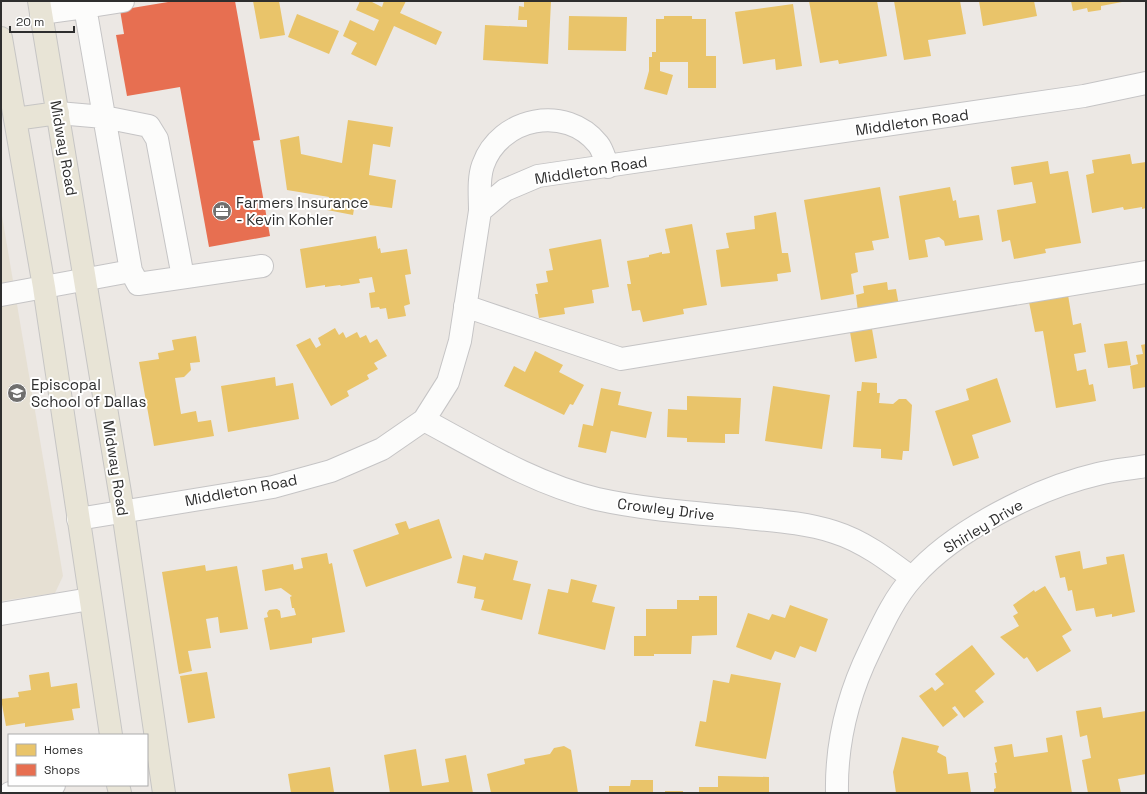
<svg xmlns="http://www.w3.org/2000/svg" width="1147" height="794" font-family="'Space Grotesk',sans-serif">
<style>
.education{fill:#e6e0d3}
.homes{fill:#e9c46a}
.shops{fill:#e76f51}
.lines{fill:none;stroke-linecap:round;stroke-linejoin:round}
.minor-casing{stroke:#c5c4c5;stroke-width:24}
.major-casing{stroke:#c6c5c4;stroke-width:24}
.minor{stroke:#fcfcfb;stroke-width:22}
.major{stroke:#e8e4d6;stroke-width:22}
.labels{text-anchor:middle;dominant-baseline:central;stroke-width:4;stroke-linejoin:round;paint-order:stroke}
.street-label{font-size:15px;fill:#2e2e2e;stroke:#fff}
.poi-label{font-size:15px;fill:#2e2e2e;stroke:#fff;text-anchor:start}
</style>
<rect width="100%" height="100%" fill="#ece8e4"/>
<path class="education" d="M1,210L63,576L55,593L1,601Z"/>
<path class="homes" d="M253,1H279L285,35L260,39Z
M360,1H370L382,7L384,1H406L400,13L442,32L436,45L394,26L376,66L351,54L357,43L343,36L350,20L374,31L379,20L356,10Z
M524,1H551L548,64L483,60L485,25L527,27V20H518L519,6L524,7Z
M809,1H877L887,56L839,64L838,60L820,63Z
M894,1H960L966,34L928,40L931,56L904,60Z
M979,1H1034L1037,16L983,26Z
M1071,1H1122V2L1101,6V10L1088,12L1087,8L1073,11Z
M793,4L802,66L776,70L775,59L743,64L735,12Z
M297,14L339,31L329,54L288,37Z
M569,16L627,17L626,51L568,50Z
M664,16H692V19H706V56H716V88H688V62H660V71L673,75L667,95L644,89L649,71V57H652V52H656V19H664Z
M348,120L393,127L390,147L373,144L369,175L396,180L392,208L355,203L353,215L327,210L329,197L287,190L280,140L299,136L301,154L342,163Z
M1130,154L1132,164L1146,162V208L1142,209V207L1124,210L1123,207L1092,213L1086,175L1094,173L1092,160Z
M1048,161L1050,174L1068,171L1081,243L1045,249L1046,253L1014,259L1010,240L1002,242L997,210L1036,203L1032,182L1014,185L1011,167Z
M880,187L889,238L872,241L874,250L855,253L858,272L851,274L854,294L821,300L804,200Z
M950,187L953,201L956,200L959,218L979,215L983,240L945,246L944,241L939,237L925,240L928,257L909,260L899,196Z
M776,212L782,253H788L791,272L777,274L778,281L721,287L716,250L729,248L726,233L755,229L754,216Z
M692,224L707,305L683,309L684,314L643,322L640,310L632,311L627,284H631L627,261L649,257V255L662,252V254L670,253L665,229Z
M376,236L378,249L380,248L381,253L407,249L411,274L405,275L410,304L404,306L406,316L388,319L386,308L380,309L379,307L371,308L369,293L375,292L372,277L359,279L360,283L341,286L340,285L325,287V285L306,288L300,249Z
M601,239L609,287L592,290L594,303L564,308L565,314L539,318L535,294H538L536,284L548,282L546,271L553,270L549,249Z
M887,282L888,290L896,289L899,306L858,312L856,295L864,293L863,286Z
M1068,295L1073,325L1081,323L1086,352L1074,354L1077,371L1086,369L1089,385L1093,384L1096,401L1056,408L1043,331L1035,332L1029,302Z
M335,328L339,335L343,332L346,338L357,332L360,338L366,335L370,343L377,339L387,356L374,363L378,369L367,375L369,379L347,391L349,396L331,406L296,345L310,338L316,348L321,345L318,338Z
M872,329L877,358L855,362L850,332Z
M196,336L200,362L190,363L191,370L184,377L175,378L181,414L196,411L198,422L211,420L214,436L154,446L139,362L159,359L158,353L174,350L172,340Z
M1127,341L1131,365L1108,368L1104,344Z
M1146,344V387L1133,389L1130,366L1138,364L1136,355L1143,354L1141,345Z
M535,351L563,365L559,372L584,385L573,405L570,404L564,415L504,386L514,366L525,372Z
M275,377L276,386L293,383L299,419L228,432L221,386Z
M997,378L1011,422L972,435L979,458L953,466L935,411L969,400L966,389Z
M862,382L877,383V393H880L879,403L893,404L899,399H906L912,405L909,451H903L902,460L881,458V449L853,447L857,391H861Z
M773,386L830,395L822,449L765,441Z
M601,388L621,392L618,405L652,412L646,438L611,431L606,453L578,447L583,424L593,426Z
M687,396L741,398L739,434H725V443L687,442V438L667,437L668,409L687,410Z
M439,519L452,558L366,587L353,550L399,534L395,524L406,521L409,529Z
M1080,551L1083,569L1107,564L1106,557L1124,554L1135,612L1112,617V614L1096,617L1094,608L1076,611L1072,590L1068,591L1065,577L1060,578L1055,556Z
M327,553L329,564L332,563L345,632L312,638V643L270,650L264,618L268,617L267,613L269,610L277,609L280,611L281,618L296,615L294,608H292L290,597L292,596L281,588L265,591L262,570L293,564L294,570L303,568L301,558Z
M485,553L518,561L513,580L531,584L522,620L481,610L484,600L474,598L476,587L457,583L463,555L483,560Z
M205,565L206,571L237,566L248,629L220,633L218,617L206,619L211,648L188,651L192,671L179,674L162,572Z
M571,579L597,585L592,602L615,607L605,650L538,634L548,589L568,593Z
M1045,586L1072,630L1062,636L1071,651L1037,672L1027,657L1024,659L1000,637L1019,626L1013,616L1018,613L1013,605L1034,590L1035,592Z
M699,596H717V635L692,636L691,654H654V656H634V636H646V609H677V600H699Z
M790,605L828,619L816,652L800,646L795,658L775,651L771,660L736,647L748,613L769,620L772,614L785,618Z
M972,645L995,674L975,691L984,702L964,718L955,706L952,708L958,715L943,727L919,696L932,687L935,691L944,684L935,674Z
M49,672L51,687L77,683L80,708L72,709L74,720L25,727V723L6,726L1,699L19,697L18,692L31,690L29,675Z
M207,672L215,718L188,723L180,676Z
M731,674L781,683L766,759L695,746L700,721L706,722L713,680L729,683Z
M1101,707L1103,718L1146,711V774L1118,779L1121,793H1088L1082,760L1091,758L1087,735L1080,737L1076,711Z
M1062,735L1072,793H994V789L996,788L994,773H997L995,763L997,762L994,747L1012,744L1014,757L1048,752L1046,738Z
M902,737L939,746L937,752L946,757L948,774L968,772L971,793H896L893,772Z
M564,746L571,750L578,793H491L487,774L525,764L524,759L550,754L554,748Z
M416,749L422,786L449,782L445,759L466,755L473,793H390L384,755Z
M330,767L334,792L291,793L288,774Z
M718,776L769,777V793H699V787H718Z
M631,780H653V793H609V786H630Z
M665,791H683V793H665Z"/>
<path class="shops" d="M174,1H235L260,140L253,141L270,236L209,247L180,87L127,96L116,35L124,34L120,10Z"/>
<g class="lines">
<g class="minor-casing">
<path id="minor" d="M85,7L123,1
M41,13L85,7L131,271L138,284L262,266
M58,113L104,117L149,126L157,139L183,277
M480,211C480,196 478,179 483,165C500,117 566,104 598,144C603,150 605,160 608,167
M1,295L131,271
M465,306L621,359L1146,272
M424,420C480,450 535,484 597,499C647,510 697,513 747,518C777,521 806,523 834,532C863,541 888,560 912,578
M78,519L273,487L331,471L382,449L424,420L448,382L460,341L480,211L505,190L538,176L1084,96L1146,83
M1,614L90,599
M10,793L54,785
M837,793C836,743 848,695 870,650C882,625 894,598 913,577C954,530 1038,488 1098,474C1114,470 1130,469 1146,466"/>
</g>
<g class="major-casing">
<path id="major" d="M39,1L123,511L164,793
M1,38L44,287L111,735
M15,119L58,113
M118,785L120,793"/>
</g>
<use href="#minor" class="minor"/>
<use href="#major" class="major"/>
</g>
<defs>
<g id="office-disc" transform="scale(1)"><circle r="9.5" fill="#706f6e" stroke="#fff"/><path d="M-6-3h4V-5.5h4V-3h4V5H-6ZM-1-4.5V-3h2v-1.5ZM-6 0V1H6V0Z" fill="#fff"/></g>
<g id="school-disc" transform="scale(1)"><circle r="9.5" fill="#706f6e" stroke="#fff"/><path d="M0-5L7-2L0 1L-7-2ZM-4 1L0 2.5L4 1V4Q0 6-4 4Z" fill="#fff"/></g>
</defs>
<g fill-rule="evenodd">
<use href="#office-disc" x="222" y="211"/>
<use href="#school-disc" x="17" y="393"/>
</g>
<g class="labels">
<g class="street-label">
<text transform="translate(912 122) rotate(-8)">Middleton Road</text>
<text transform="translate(64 148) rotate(80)">Midway Road</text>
<text transform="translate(591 170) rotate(-9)">Middleton Road</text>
<text transform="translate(116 468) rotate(81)">Midway Road</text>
<text transform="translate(241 490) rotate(-11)">Middleton Road</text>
<text transform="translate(666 509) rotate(7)">Crowley Drive</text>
<text transform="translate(983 526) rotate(-31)">Shirley Drive</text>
</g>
<g class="poi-label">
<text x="236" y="202">Farmers Insurance<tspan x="236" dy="17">- Kevin Kohler</tspan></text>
<text x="31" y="384">Episcopal<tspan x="31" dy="17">School of Dallas</tspan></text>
</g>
</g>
<rect width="1147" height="794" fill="none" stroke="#2e2e2e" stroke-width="4"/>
<rect x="8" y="734" width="140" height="52" fill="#ffffff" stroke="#ababab"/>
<rect x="16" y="744" width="20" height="12" fill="#e9c46a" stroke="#ababab"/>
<text x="44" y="754" font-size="12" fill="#2e2e2e">Homes</text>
<rect x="16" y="764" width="20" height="12" fill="#e76f51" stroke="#ababab"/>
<text x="44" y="774" font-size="12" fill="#2e2e2e">Shops</text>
<path d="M10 26v6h64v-6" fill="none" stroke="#2e2e2e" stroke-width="2"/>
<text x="16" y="26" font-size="12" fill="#2e2e2e" stroke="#ffffff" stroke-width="3" paint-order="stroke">20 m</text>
</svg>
